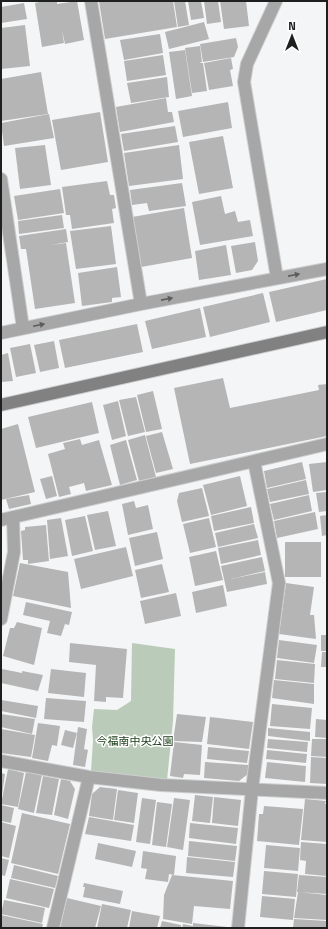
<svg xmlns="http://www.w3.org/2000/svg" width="328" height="929" font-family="'Titillium Web','Noto Sans JP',sans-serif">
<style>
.green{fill:#bbcbb9}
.building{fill:#b5b5b6}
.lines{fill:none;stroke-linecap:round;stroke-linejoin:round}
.street-casing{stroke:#cdcecf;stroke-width:14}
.secondary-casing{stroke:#cdcecf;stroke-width:14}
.street{stroke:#a7a7a7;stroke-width:12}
.secondary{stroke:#828181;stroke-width:12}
.oneway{fill:#5c5c5c}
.labels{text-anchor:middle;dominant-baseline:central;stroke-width:3;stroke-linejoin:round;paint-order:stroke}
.park-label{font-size:11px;fill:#183a15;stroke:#fff}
</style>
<rect width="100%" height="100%" fill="#f4f5f6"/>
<path class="green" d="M132,643L175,649L173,721L167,780L91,771L93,741L92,727L94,709L117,710L131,701Z"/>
<path class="building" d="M44,1H57V4L77,1L84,40L65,44L62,30L64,43L42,47L35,3Z
M99,1H173L177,27L105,39Z
M174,1H185L189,25L178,27Z
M188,1H201L204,18L191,20Z
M204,1H218L221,22L207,24Z
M220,1H246L249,26L224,29Z
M24,3L27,19L1,23V7Z
M204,22L209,39L169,49L165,32Z
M25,25L30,66L1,69V28Z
M160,34L163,53L124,60L120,40Z
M236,38L238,47L234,57L203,62L200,44Z
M200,46L202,62L199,63H203L207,91L192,93L185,48Z
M185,50L192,96L176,99L169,52Z
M163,55L166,75L127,81L124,61Z
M231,58L233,69L230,70L233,86L209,90L204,63Z
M41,72L48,114L1,121V79Z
M167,77L169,97L131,103L127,83Z
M166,98L168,112H172L174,122L120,132L116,107Z
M228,102L232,128L183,137L178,111Z
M100,112L108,162L61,170L52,120Z
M49,114L54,138L4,146L1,123Z
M175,126L178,142L124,151L121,134Z
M223,136L233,188L199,194L189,142Z
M45,145L51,185L20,189L15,148Z
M179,145L183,179L129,186L124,153Z
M107,181L110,195H114L116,208L112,209L114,223L72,229L70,215H66L62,187Z
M182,183L186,206L149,211L147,203L132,205L130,190Z
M60,189L64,213L18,220L14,196Z
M221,196L225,214L235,211L238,222L250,220L253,236L200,245L192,202Z
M184,208L192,258L141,267L132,217Z
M62,215L64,228L19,234L18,221Z
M111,226L116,264L76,269L70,231Z
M66,229L68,242L51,245L66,243L75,303L35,309L26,249H21L19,236Z
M255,242L258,261L252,270L236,273L231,246Z
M226,245L231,275L199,280L195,251Z
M117,267L121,297L112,298V302L82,306L78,273Z
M327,279V310L276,322L269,292Z
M263,293L270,322L210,337L203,307Z
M200,308L206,337L152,349L145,321Z
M137,324L143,352L65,368L59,340Z
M54,341L59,368L40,372L34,345Z
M30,344L36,373L16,377L10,348Z
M8,353L13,381L1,382V355Z
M223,378L230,408L319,390L318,385L327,384V436L190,464L174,388Z
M153,391L162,429L146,432L137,395Z
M136,397L145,432L128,436L119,400Z
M118,401L126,436L112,440L103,405Z
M92,402L99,433L36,448L28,417Z
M18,424L35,492L1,500V429Z
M162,432L173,469L156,473L146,436Z
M145,435L156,477L139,481L128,440Z
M80,439L82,445L99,440L112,485L86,491L84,483L69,487L71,494L59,497L48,454L65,449L63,443Z
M126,440L137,480L120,485L110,445Z
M302,462L306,479L267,488L264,471Z
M327,462V490L313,492L309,464Z
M52,476L57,496L46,499L40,479Z
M240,476L247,506L211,515L203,485Z
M306,480L309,494L270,502L267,489Z
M202,488L209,516L182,522L177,501L179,493Z
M327,492V511L319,512L316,493Z
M29,495L31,504L9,509L6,499Z
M309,495L312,511L274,520L270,504Z
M134,501L136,508L148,505L153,529L128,535L122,504Z
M251,507L254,523L214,531L211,516Z
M108,511L116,546L95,550L87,515Z
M315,512L318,529L277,538L274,521Z
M327,515V535L322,536L320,516Z
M85,516L93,551L72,556L65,520Z
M61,518L68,556L50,559L47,520Z
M209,518L216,547L190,553L183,524Z
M254,524L258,538L218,547L215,533Z
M46,525L49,561L28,564V560H23L21,531L25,530V527Z
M157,532L163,559L135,566L129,538Z
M258,540L261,555L221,564L218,548Z
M285,542H321V577H285Z
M126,547L133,576L81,589L74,559Z
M216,551L223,580L195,586L189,557Z
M262,557L265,571L231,579L265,572L267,584L227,592L221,566Z
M20,563L68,572L71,608L13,596Z
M162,564L169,592L141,598L135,570Z
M286,583L314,587L310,615H314L316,639L279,634Z
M223,585L227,606L196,613L192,592Z
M176,593L181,616L145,624L140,601Z
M26,602L72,612L69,625L65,624L61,636L47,633L50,621L23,615Z
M17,622L42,628L34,665L3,656L10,628H14Z
M321,635H327V651H321Z
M279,640L317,645L314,663L277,658Z
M70,643L127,649L123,698L106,697V702L94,701L96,665L69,662Z
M322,652H327V667H321Z
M277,660L315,664L314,683L275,679Z
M2,669L22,673V671L43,675L38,691L1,683Z
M51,669L86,673L84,697L48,693Z
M274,680L314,684V704L272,698Z
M46,698L86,701L84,722L44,719Z
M1,700L38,706L36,718L1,711Z
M272,704L312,708L310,729L270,726Z
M1,714L35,719L32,734L1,727Z
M177,714L206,717L202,742L173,741Z
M210,717L253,722L249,749L207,744Z
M316,719L327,720V738L315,737Z
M38,723L60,726L57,746L52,745L48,761L32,758Z
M78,727L87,729L84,749L88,750L85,767L73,765Z
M268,728L310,732V741L268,736Z
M1,729L35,735L31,757L1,753Z
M65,730L77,733L73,748L61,745Z
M268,739L308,742L307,752L267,748Z
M312,739H327V757L311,756Z
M174,742L202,745L200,775L184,774L183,778L170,776Z
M208,747L249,751L247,763L207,759Z
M267,750L307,754L306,763L266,759Z
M311,757L327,758V784L310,783Z
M205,762L248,765V774L239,781L204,778Z
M267,762L306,766L305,782L265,778Z
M8,769L24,773L18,807L1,804Z
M26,772L42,775L34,813L18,809Z
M1,773L5,774L2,795H1Z
M43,776L59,779L52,815L36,813Z
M61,779L70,781L75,789L68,819L54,815Z
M100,787L117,789L113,820L89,816L92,794Z
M118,790L138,793L134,823L114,820Z
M195,795L213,797L210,823L192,821Z
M214,797L241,800L238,826L212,823Z
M142,798L156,800L150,844L136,842Z
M174,798L190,800L183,850L167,847Z
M305,799L326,801L325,804H327V842L301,840Z
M157,802L172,804L166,847L152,845Z
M1,805L14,808L11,823L1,821Z
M264,806L303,809L299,845L257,841L259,814H263Z
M22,813L70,824L58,874L11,863Z
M89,817L134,825L131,841L85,834Z
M1,822L16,826L9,858L1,856Z
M190,823L238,828L236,844L189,838Z
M189,841L237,846L235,861L188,856Z
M301,842L327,844V876L305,874L306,861L300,860Z
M98,843L136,851L132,867L95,859Z
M266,845L300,848L298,871L264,868Z
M143,851L176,856L174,875L169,874L168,882L145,879L147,869L141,868Z
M187,857L235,862L233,877L186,873Z
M1,858L9,860L5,876L1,875Z
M14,865L58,876L55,888L11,878Z
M264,871L298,874L296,897L262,894Z
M172,875L233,881L230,909L194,906L192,924L163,919L164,895Z
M299,875L327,877V894L297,892Z
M10,879L54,889L49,908L6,898Z
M84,883L123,891L120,904L83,897L85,887H83Z
M298,892L327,895V920L294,918Z
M262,896L295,899L293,920L260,917Z
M67,898L101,906L95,928H60Z
M4,900L45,908L42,923L1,914Z
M102,904L131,910L127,928H97Z
M132,911L160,916L157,928H129Z
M1,915L43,924L42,928H1Z
M294,919L327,921V928H293Z
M162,921L181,925V928H160Z
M193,923L227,927V928H182L183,924L193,926Z"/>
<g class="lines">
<g class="street-casing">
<path id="street" d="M91,1L141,304
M276,1L247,64L244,82L277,278
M1,179L23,328
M1,333L141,304L327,269
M1,520L327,444
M1,619L14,552L13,517
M1,761L89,777L161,785L327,793
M53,928L89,777
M238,928L252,789L279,583L254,461"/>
</g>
<g class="secondary-casing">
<path id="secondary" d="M1,405L327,332"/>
</g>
<use href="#street" class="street"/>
<use href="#secondary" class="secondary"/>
</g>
<defs><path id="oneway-solid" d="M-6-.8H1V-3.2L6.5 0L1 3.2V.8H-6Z"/></defs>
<g class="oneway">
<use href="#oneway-solid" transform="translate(294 275) rotate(-11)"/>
<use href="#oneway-solid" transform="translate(167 299) rotate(-11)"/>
<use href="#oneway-solid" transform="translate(39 325) rotate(-12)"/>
</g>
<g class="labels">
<g class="park-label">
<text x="135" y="741">今福南中央公園</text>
</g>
</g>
<rect width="328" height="929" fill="none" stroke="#1e1f1f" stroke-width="4"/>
<g transform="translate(292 36)" stroke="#ffffff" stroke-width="3" paint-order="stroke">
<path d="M0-3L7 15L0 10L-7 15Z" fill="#1e1f1f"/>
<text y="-6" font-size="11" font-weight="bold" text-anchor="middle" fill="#1e1f1f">N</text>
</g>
</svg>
